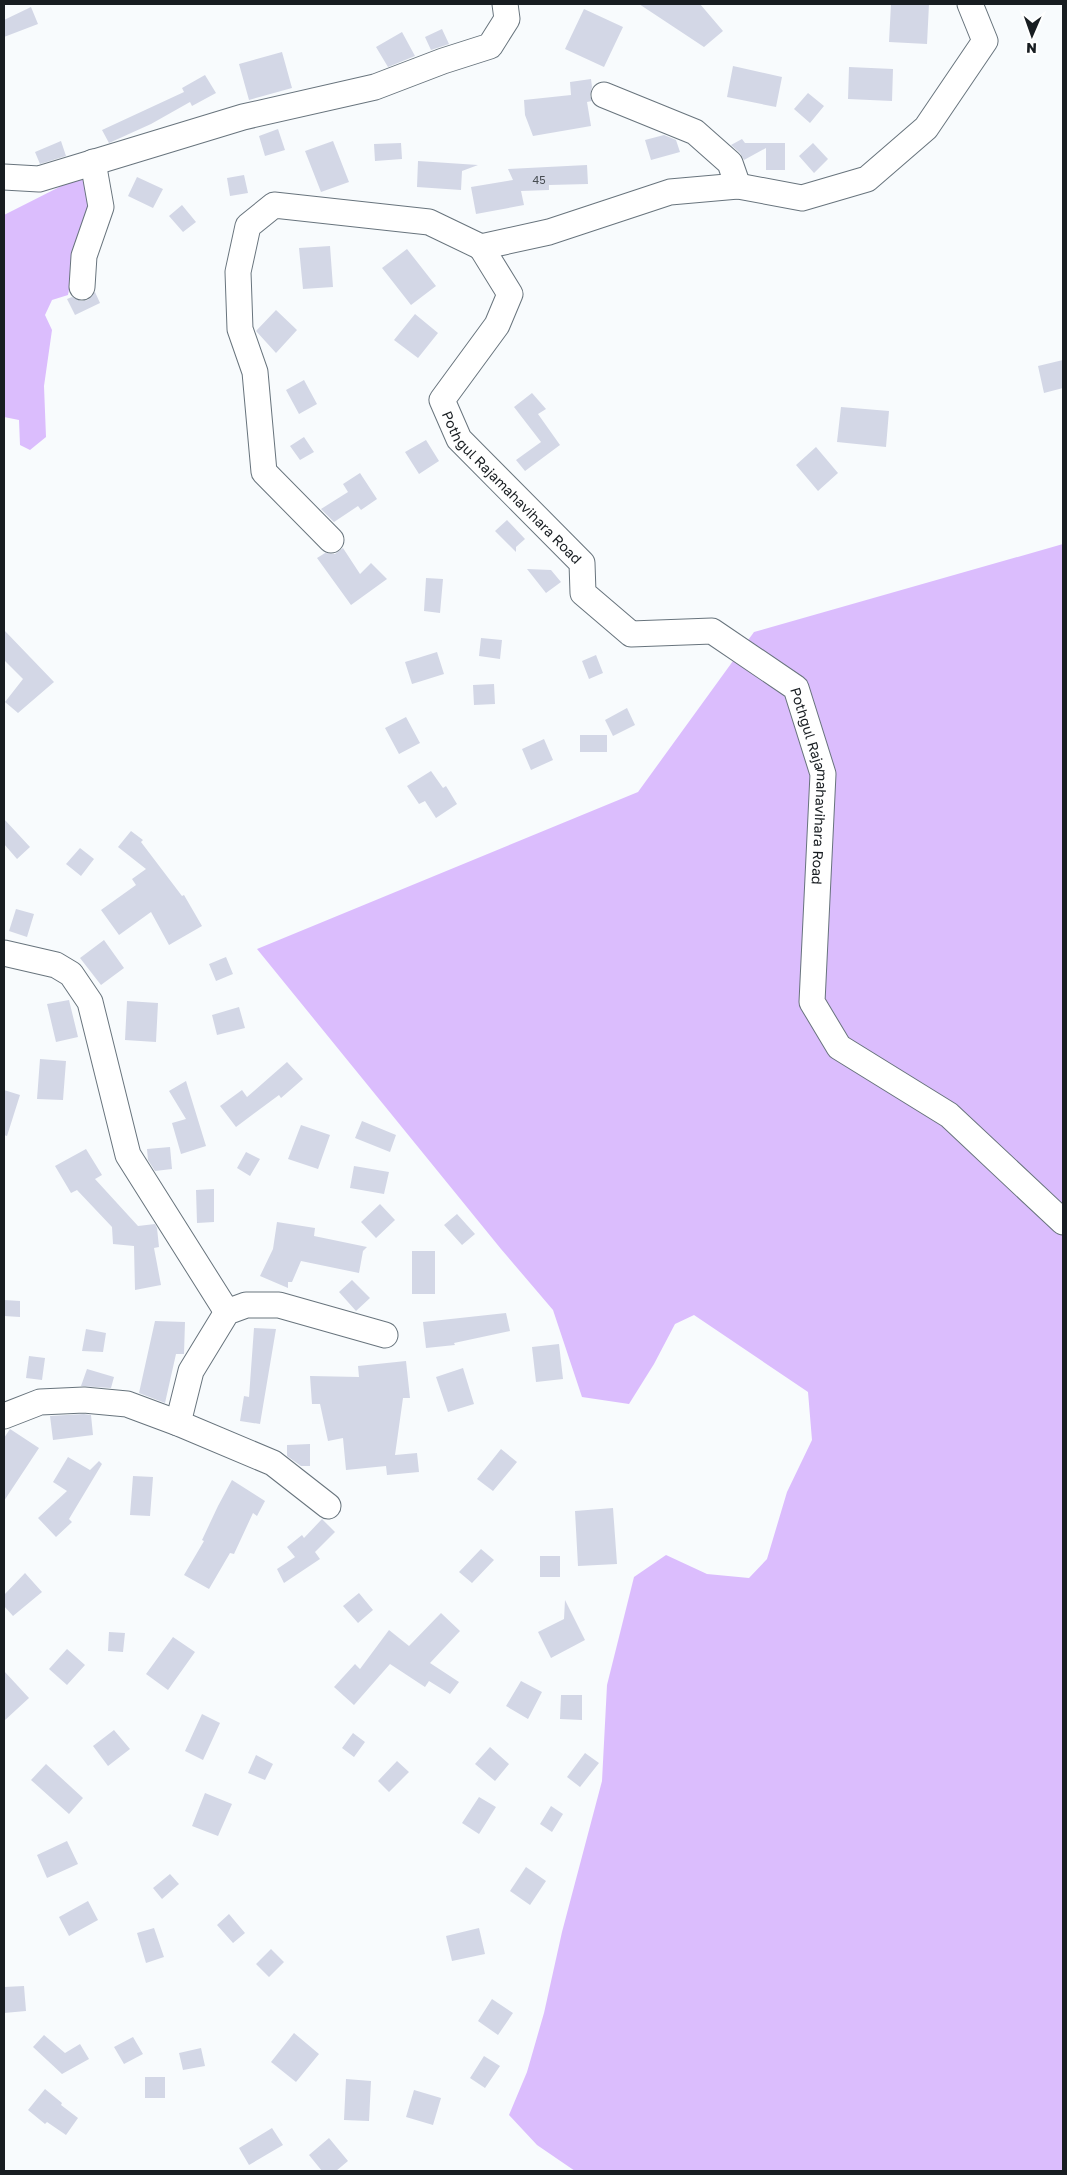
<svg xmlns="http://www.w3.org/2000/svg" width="1067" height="2175" font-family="'Golos Text',sans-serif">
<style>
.green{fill:#dbbdfd}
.building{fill:#d3d7e6}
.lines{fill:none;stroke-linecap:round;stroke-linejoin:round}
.minor-casing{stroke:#68747d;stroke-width:27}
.minor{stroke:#fff;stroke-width:25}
.labels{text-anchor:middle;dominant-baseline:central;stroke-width:4;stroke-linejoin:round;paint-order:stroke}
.number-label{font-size:11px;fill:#474c52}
.street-label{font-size:14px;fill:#181d21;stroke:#fff}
</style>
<rect width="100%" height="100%" fill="#f8fbfd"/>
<path class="green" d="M89,172L95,207L78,245L68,295L52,300L45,315L52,330L44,386L46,437L30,450L20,445L19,420L4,417V215Z
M1063,544V2171H575L537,2145L509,2115L527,2072L544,2013L562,1932L602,1781L607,1685L634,1577L666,1555L707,1574L749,1578L767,1559L787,1492L812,1440L808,1392L694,1315L675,1324L654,1364L629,1404L582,1397L553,1310L501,1249L257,949L638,792L754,632Z"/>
<path class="building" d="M639,4H700L723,31L704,47Z
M891,4H929L927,44L889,42Z
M31,7L38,24L4,37V20Z
M584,9L623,27L604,67L565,49Z
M442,29L449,44L431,50L425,37Z
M402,32L415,56L388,67L376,47Z
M282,52L292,88L249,100L239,64Z
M733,66L782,77L776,107L727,97Z
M849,67L893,69L892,101L848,99Z
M205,75L216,93L192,106L190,102L151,124L109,143L102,130L184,92L182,88Z
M591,79L592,87L590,96L592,101L587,102L591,126L533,136L525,115L524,100L571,95L570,82Z
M808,93L824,106L810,123L794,109Z
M278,129L285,150L265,156L259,136Z
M664,135L676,140L680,152L651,160L645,140Z
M742,139L745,143H785V170H766V148L744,160L740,153L731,145Z
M61,141L66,156L40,164L35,152Z
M333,141L349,182L321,192L305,151Z
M401,143L402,159L375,161L374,144Z
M813,143L828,159L814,173L799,156Z
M418,161L478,165L462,171L461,190L417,187Z
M587,165L588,184L549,185V190L521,191L524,205L476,214L471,187L513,180L508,169Z
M244,175L248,193L230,196L227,178Z
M137,177L163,189L153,208L128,196Z
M182,205L196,222L183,232L169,216Z
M330,246L333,287L303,289L299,248Z
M407,249L436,286L411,305L382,268Z
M95,292L100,303L75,315L67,299L72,297L81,301L88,300Z
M276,310L297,330L276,353L256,331Z
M415,314L438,333L418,358L394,340Z
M1063,360V388L1044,393L1038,366Z
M304,380L317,404L299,414L286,390Z
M532,393L546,409L538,414L560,445L525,471L516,460L541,442L514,407Z
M841,407L889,411L886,447L837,442Z
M304,437L314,452L300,460L290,446Z
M426,440L439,461L419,474L405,452Z
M816,447L838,473L818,491L796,465Z
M360,473L377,499L361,510L358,506L334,522L321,509L348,492L343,484Z
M507,520L525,539L516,547V552L495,531Z
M343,548L360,574L371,563L387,579L351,605L317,558L325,553L335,554Z
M527,569L551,570L561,582L546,593Z
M426,578L443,579L440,613L424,611Z
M4,630L54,682L18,713L5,702L23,679L4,660Z
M481,638L502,640L500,659L479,656Z
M437,652L444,674L412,684L405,662Z
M596,655L603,673L589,679L582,661Z
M494,684L495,704L474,705L473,685Z
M627,708L635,725L613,736L605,720Z
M406,717L420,743L399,754L385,728Z
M580,735H607V752H580Z
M544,739L553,760L531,770L522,749Z
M431,771L443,788L446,786L457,804L436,818L425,801L419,804L407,786Z
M4,819L30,847L17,859L4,844Z
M131,831L143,840L141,842L182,896L184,895L202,926L169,945L151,912L119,935L101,910L136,885L132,879L146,869L118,847Z
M80,848L94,859L81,876L66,864Z
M16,909L34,914L27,937L9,931Z
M104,940L124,968L101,985L80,958Z
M226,957L233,974L216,981L209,964Z
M69,1000L78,1037L56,1042L47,1004Z
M127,1001L158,1003L156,1042L125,1040Z
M239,1007L245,1028L217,1035L212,1015Z
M40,1059L66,1061L63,1100L37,1099Z
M287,1062L303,1079L281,1098L279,1095L236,1127L220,1106L242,1090L247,1097Z
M186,1081L206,1146L181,1154L172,1123L186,1119L169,1091Z
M4,1090L20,1095L7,1136L4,1135Z
M362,1121L396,1135L390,1152L355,1138Z
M301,1125L330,1135L318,1169L288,1159Z
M170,1147L172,1169L155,1171L148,1160L147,1149Z
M86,1149L102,1175L95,1179L138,1226L155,1224L157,1228L159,1247L154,1248L161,1285L135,1290L134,1246L113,1244L112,1227L77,1190L71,1193L55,1166Z
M246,1152L260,1159L250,1176L237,1168Z
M354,1166L389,1172L384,1194L350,1188Z
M214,1189V1222L197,1223L196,1190Z
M380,1204L395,1220L376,1238L361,1222Z
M457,1214L475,1234L462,1245L444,1225Z
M277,1222L315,1228L314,1236L367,1247L363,1251L359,1273L301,1261L292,1282H288V1288L260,1276L273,1249Z
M412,1251H435V1294H412Z
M352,1280L370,1298L356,1311L339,1292Z
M4,1300L20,1301V1317L4,1316Z
M506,1313L510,1331L454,1343L455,1345L426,1348L423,1322Z
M155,1321L185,1322L184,1354H176L165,1403L139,1393Z
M254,1328L276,1329L260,1424L240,1421L244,1396L249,1397Z
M86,1329L106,1333L103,1352L82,1351Z
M559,1344L563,1379L536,1382L532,1347Z
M29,1356L45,1358L42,1380L26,1378Z
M406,1361L410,1398H403L395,1455L417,1453L419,1472L387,1475L386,1466L346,1470L343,1438L328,1441L320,1404H312L310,1376L359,1377L358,1366Z
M463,1368L474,1404L448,1412L436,1377Z
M87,1369L114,1377L111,1388L81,1386Z
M84,1414L91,1415L93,1435L53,1440L50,1416Z
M10,1429L39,1448L4,1501V1438Z
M310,1444V1466H301L287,1456V1445Z
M501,1449L517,1462L493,1491L477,1479Z
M68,1457L90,1470L99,1461L102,1464L69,1519L72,1522L56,1537L38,1518L67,1491L53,1482Z
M133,1476L153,1477L150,1516L130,1515Z
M232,1480L265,1501L257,1516L253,1513L234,1554L230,1553L209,1589L184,1575L204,1541L202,1540L218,1506Z
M613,1508L617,1564L578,1566L575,1511Z
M322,1519L335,1532L315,1552L320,1559L284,1583L277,1569L295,1557L287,1547L302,1535L304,1538Z
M481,1549L494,1560L472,1583L459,1572Z
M540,1556H560V1577H540Z
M25,1573L42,1592L13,1616L4,1606V1595Z
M359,1593L373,1610L358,1623L343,1606Z
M565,1600L585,1640L551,1658L538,1632L564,1619Z
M441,1613L460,1631L430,1663L459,1682L450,1694L429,1681L425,1687L390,1664L354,1705L334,1687L355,1664L360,1669L389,1630L409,1646Z
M109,1632L125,1633L123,1652L108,1651Z
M173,1637L195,1652L168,1690L146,1674Z
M67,1649L85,1665L67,1685L49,1669Z
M4,1671L29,1698L4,1721Z
M521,1681L542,1692L528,1719L506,1706Z
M561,1695H582V1720L560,1719Z
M202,1714L220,1723L203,1760L185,1751Z
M114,1730L130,1749L108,1766L93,1746Z
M353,1733L365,1742L354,1757L342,1748Z
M490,1747L509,1764L495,1781L475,1764Z
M585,1753L599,1763L580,1787L567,1777Z
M256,1755L273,1764L265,1780L248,1773Z
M397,1761L409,1772L389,1792L378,1781Z
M46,1764L83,1798L69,1814L31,1780Z
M205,1793L232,1804L218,1836L192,1826Z
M479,1797L496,1807L479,1834L462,1823Z
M551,1806L563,1814L552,1832L540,1824Z
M67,1841L78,1864L47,1878L37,1855Z
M526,1867L546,1881L530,1905L510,1891Z
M170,1874L179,1884L162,1899L153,1888Z
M88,1901L98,1920L69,1936L59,1917Z
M229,1914L245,1933L233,1943L217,1925Z
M154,1928L164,1957L146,1963L137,1933Z
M479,1928L485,1954L452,1961L446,1936Z
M271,1949L284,1962L269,1977L256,1964Z
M24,1986L26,2011L4,2013V1987Z
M492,1999L513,2013L498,2035L478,2021Z
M294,2033L319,2054L296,2082L271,2062Z
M44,2035L65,2053L80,2044L89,2059L62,2074L33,2047Z
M133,2037L143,2054L124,2064L114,2047Z
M201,2048L205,2066L183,2070L179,2053Z
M484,2056L500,2066L485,2088L470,2078Z
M145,2077H165V2098H145Z
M346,2079L371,2081L369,2121L344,2120Z
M45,2089L62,2103L61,2105L78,2118L66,2135L47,2122L45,2124L28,2110Z
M414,2090L441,2098L433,2125L406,2117Z
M272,2128L283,2145L249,2165L239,2148Z
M329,2138L348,2161L336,2171H322L309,2155Z"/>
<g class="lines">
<g class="minor-casing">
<g id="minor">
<path d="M604,95L695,132L730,163L738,186"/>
<path d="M4,177L39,179L243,117L375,87L443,61L490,46L507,19L505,4"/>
<path id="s1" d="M481,247L510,294L497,325L442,400L459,439L582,563L583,593L631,634L712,631L796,688L823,774L812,1002L839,1047L949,1115L1063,1222"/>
<path d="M481,247L549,232L670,192L738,186L802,198L867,179L926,128L985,41L970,4"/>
<path d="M82,287L84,256L101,207L93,162"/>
<path d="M331,540L264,472L255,372L240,329L238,272L248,226L274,205L429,222L481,247"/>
<path d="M4,953L56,965L71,974L90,1002L128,1155L227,1312"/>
<path d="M4,1416L40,1402L84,1400L127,1404L178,1423L273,1463L328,1506"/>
<path d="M178,1423L191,1371L227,1312L246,1305H279L385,1335"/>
</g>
</g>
<use href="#minor" class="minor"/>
</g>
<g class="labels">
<g class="number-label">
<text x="539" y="179">45</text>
</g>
<g class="street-label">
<text stroke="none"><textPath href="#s1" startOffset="295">Pothgul Rajamahavihara Road</textPath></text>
<text stroke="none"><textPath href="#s1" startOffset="775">Pothgul Rajamahavihara Road</textPath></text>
</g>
</g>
<rect width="1067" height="2175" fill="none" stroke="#181d21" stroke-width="10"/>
<g transform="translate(1032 35) rotate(182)" stroke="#ffffff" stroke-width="4" paint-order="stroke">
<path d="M0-4L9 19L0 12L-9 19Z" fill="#181d21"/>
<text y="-8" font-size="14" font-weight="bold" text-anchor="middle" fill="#181d21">N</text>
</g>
</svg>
